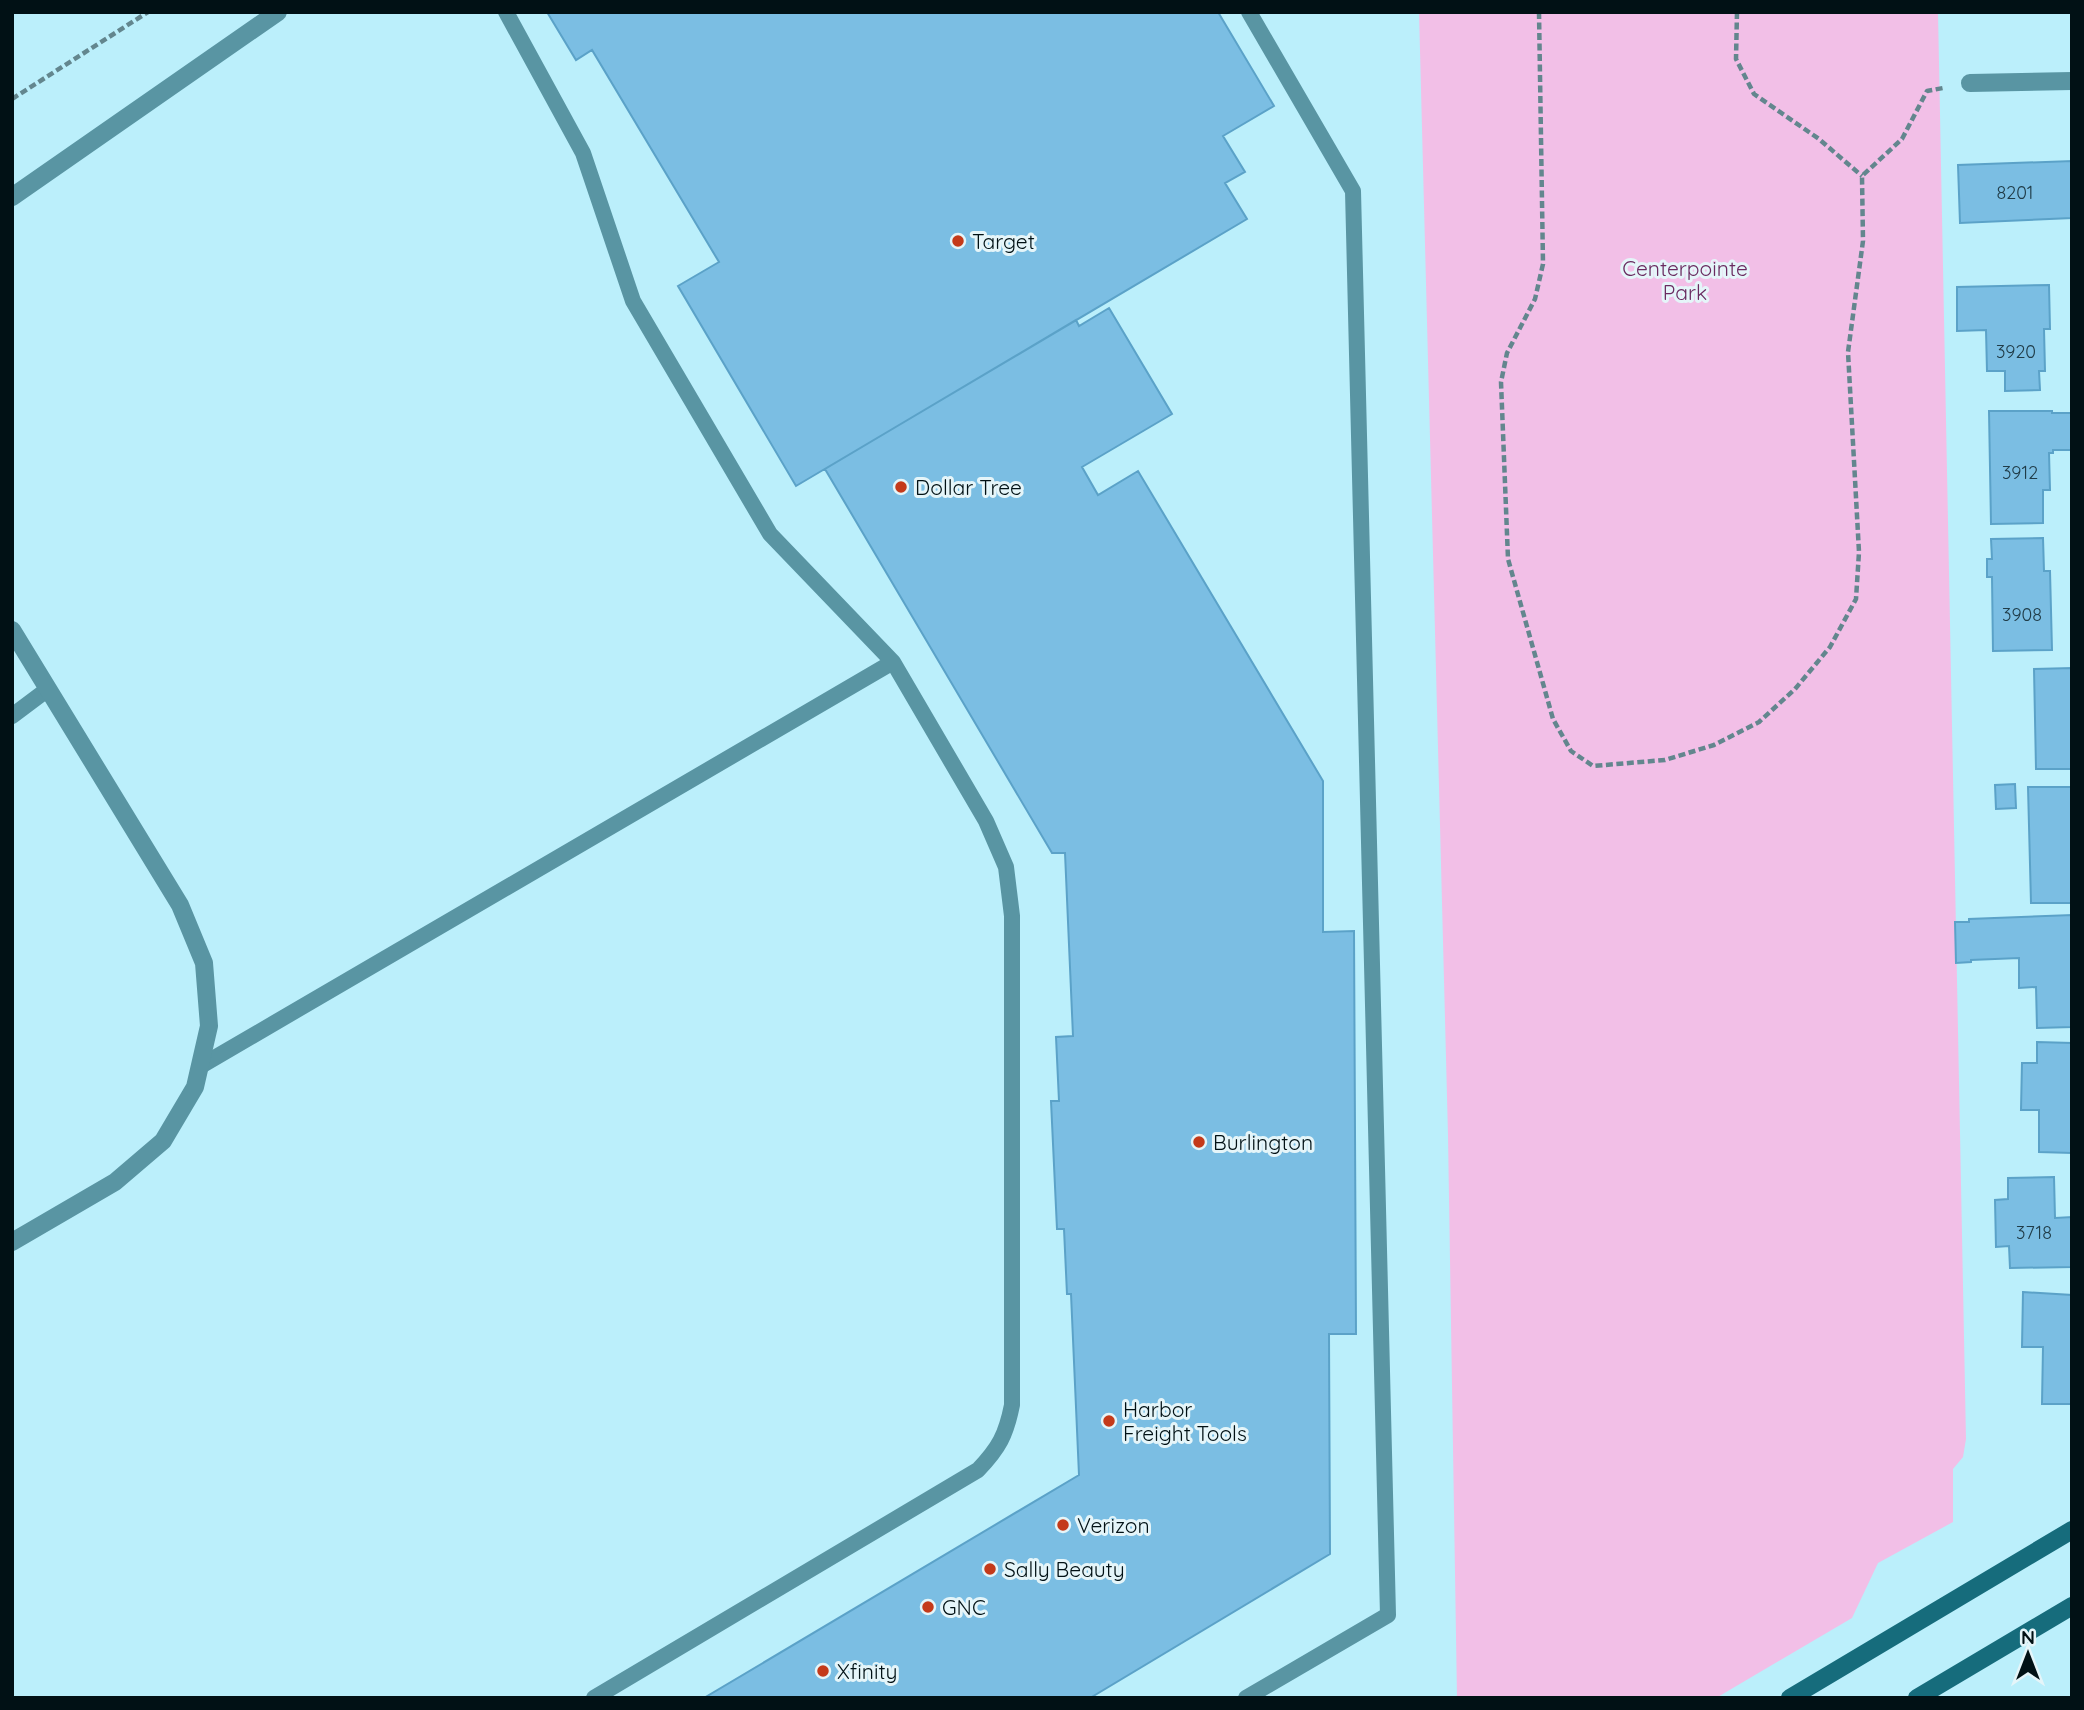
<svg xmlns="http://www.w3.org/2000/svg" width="2084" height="1710" font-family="Quicksand,sans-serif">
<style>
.green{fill:#f2bfe7}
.building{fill:#7bbee3;stroke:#5ba2c8;stroke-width:2}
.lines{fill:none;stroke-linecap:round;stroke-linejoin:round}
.path{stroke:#63868e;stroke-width:4.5;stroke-dasharray:7 3.5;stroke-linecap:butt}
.service{stroke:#5995a3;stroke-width:16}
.minor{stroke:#5995a3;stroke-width:18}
.tertiary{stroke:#5995a3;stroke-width:18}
.secondary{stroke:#166c7c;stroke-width:18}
.poi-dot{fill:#c43a1a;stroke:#e5f5f9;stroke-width:2.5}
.labels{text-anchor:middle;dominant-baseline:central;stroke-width:6;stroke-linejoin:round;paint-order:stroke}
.number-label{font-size:18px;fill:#203c48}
.poi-label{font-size:21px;fill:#011115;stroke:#e5f5f9;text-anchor:start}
.park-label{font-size:21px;fill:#6a2a60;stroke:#e5f5f9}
</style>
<rect width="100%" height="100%" fill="#bbeffb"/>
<path class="green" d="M1419,12H1938L1966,1439L1963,1457L1953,1469V1522L1878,1563L1852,1618L1716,1698H1457L1448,1135Z"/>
<path class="building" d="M547,12H1218L1274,106L1223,136L1245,172L1225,183L1247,219L796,486L678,286L719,262L592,50L576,60Z
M2072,161V218L1960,223L1958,165Z
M2049,285L2050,329H2044L2045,371H2039L2040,390L2005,391V371H1987L1986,330L1957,331V287Z
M1109,308L1172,414L1082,467L1098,495L1138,471L1323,781V932L1354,931L1356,1334H1329L1330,1554L1090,1698H704L1079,1475L1071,1294H1067L1064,1229H1057L1051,1101H1059L1056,1037L1073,1036L1065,853H1052L825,469L1076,320L1079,326Z
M1989,411H2052V413H2072V450H2053V453H2049L2050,490H2043V523L1991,524Z
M2043,538L2044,571H2050L2052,650L1993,651L1992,577H1987V559H1992L1991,539Z
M2072,668V769H2036L2034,669Z
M2015,784L2016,808L1996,809L1995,785Z
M2028,787H2072V903H2031Z
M2072,915V1027L2037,1028L2036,987L2019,988V958L1971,960V962L1956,963L1955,922H1969V919Z
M2037,1042L2072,1043V1153L2039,1152V1110H2021L2022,1063H2037Z
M2054,1177L2055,1218L2072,1217V1267L2010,1268L2009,1246L1996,1247L1995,1200L2008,1199V1178Z
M2023,1292L2072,1295V1404H2042L2043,1347H2022Z"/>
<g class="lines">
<path class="path" d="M1539,12L1543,264L1535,299L1507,353L1501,382L1508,559L1553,719L1571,751L1593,766L1665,760L1714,745L1759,722L1795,689L1830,647L1856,599L1859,552L1848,352L1863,241L1862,176L1902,139L1927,91L1943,88
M1737,12L1736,59L1754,94L1819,139L1862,176
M12,99L148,12"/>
<path class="service" d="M506,12L583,153L633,301L770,534L893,662L986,821L1006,867L1012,916V1405C1006,1435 999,1448 978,1470L594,1698
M12,716L48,689
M199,1067L893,662
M1246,1698L1388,1615L1353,191L1249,12"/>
<path class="minor" d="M1970,83L2072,81"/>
<path class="tertiary" d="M12,197L278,12
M12,630L180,905L204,963L209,1026L195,1087L163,1141L115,1182L12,1242"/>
<path class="secondary" d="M1790,1698L2072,1530
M1917,1698L2072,1606"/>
</g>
<g class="poi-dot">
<circle cx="958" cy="241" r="7"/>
<circle cx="901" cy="487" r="7"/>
<circle cx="1199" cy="1142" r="7"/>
<circle cx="1109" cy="1421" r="7"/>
<circle cx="1063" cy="1525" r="7"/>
<circle cx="990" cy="1569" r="7"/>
<circle cx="928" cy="1607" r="7"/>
<circle cx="823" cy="1671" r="7"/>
</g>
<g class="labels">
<g class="number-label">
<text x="2015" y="192">8201</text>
<text x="2016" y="351">3920</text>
<text x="2020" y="472">3912</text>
<text x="2022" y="614">3908</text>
<text x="2034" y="1232">3718</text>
</g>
<g class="poi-label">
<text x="972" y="241">Target</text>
<text x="915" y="487">Dollar Tree</text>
<text x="1213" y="1142">Burlington</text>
<text x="1123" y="1409">Harbor<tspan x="1123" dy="24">Freight Tools</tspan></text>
<text x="1077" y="1525">Verizon</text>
<text x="1004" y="1569">Sally Beauty</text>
<text x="942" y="1607">GNC</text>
<text x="837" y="1671">Xfinity</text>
</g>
<g class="park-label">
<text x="1685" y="268">Centerpointe<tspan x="1685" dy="24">Park</tspan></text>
</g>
</g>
<rect width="2084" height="1710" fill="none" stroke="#011115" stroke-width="28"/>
<g transform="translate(2028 1654)" stroke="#e5f5f9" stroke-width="5" paint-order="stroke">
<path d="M0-5L12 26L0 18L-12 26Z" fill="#011115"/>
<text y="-10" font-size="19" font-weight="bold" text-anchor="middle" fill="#011115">N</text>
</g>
</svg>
